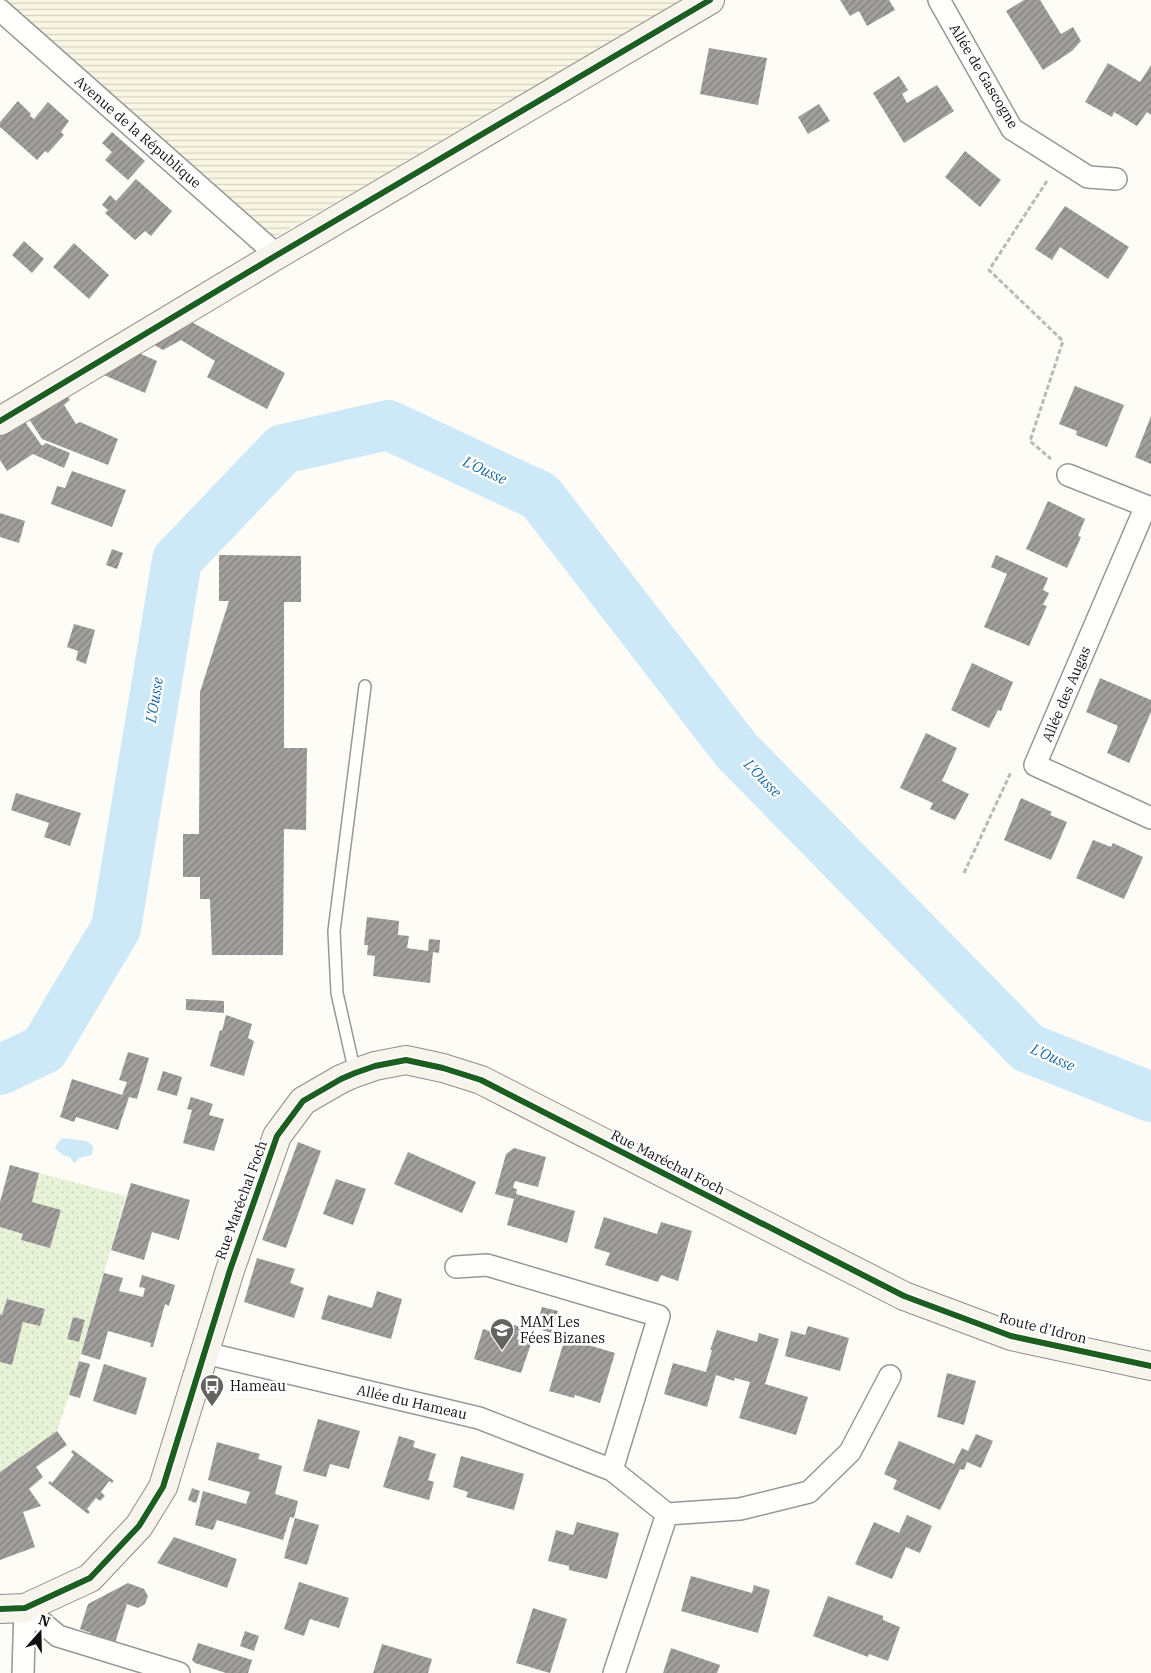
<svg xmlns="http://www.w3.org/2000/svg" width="1151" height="1673" font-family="'IBM Plex Serif',serif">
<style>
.farmland{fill:url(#farmland-rules)}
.green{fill:url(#green-dots);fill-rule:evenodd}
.water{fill:#cde8f7}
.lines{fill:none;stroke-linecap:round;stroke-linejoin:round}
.river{stroke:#cde8f7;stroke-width:50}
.building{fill:url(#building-hatch)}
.lane-casing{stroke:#979795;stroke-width:14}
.street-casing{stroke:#979795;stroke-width:24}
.secondary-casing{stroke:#8e8d8b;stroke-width:30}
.path{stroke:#b9b9b8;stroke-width:3;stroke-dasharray:5 2.5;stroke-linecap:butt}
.lane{stroke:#fffffe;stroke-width:11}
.street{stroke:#fffffe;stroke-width:21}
.secondary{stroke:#f6f4eb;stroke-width:28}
.cycleway-casing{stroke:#fff;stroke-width:9}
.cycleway{stroke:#1b5e20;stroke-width:6}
.labels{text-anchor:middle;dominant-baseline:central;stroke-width:5;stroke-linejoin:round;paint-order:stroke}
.street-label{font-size:14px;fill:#111;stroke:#fff}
.poi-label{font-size:14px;fill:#111;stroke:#fff;text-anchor:start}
.water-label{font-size:15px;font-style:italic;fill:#1768a6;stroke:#fff}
</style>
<defs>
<pattern id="farmland-rules" width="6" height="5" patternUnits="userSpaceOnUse" patternTransform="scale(1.25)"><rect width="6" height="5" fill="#f9f7e4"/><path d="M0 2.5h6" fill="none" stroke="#d4d3c3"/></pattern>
<pattern id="green-dots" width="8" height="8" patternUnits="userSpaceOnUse" patternTransform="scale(1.25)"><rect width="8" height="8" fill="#e7f3d7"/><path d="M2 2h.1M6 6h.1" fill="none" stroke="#c5cfb8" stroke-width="1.8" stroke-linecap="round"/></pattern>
<pattern id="building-hatch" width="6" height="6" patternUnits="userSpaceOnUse" patternTransform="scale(1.25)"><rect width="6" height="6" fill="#a19f9c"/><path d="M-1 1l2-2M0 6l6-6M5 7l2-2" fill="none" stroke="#82807e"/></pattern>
</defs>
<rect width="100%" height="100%" fill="#fdfcf7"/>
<path class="farmland" d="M0,0H683L463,131L248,252L250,244L0,23Z"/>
<path class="green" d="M39,1173L126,1196L69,1395L57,1431L0,1472V1362L12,1365L23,1322L40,1326L45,1309L7,1300L2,1315L0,1314V1227L23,1234L21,1240L50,1248L61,1211L32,1202ZM73,1317L85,1320L79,1342L67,1339Z"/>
<path class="water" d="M62,1138L87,1141L93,1146L92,1155L79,1158L75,1163L73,1162L70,1157L64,1156L55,1148L57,1144Z"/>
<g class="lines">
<path class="river" d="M0,1070L44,1049L116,928L177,560L283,449L388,425L540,496L736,750L1028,1048L1151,1097"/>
</g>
<path class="building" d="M840,0H889L895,10L867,26L859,11L850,16Z
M1024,0H1040L1061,34L1073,27L1081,41L1072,51L1043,70L1006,11Z
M709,48L767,58L758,105L700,94Z
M1108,63L1140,82L1151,65V115L1147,112L1137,126L1114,112L1112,117L1085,102Z
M899,76L908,90L902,94L907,103L937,85L954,111L904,143L873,93Z
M18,101L31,114L30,116L34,119L48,102L69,121L61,132L64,135L48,153L45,151L37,160L0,127V122Z
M819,104L830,121L808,134L798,117Z
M112,132L145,161L128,180L105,160L112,152L102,143Z
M965,151L1001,180L980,207L945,177Z
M136,179L172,211L151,236L145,231L135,240L105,213L108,210L102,205L110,195L116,201Z
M1065,206L1129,247L1108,279L1060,247L1052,260L1035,249Z
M24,241L44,259L32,273L12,255Z
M74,243L109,275L89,299L53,267Z
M186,319L285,373L267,409L207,377L215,361L181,340L163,350L148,341Z
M132,350L157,361L145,393L95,371L116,359L124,363L128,351Z
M1075,386L1124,405L1107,447L1076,435L1077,431L1059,424Z
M65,392L70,400L64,405L76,424L80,422L118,439L108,465L42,439L27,416Z
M1151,416V464L1135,457Z
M23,419L42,446L46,443L70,453L64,468L33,454L7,471L0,460V435Z
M72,471L126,490L112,527L51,504L57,486L65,488Z
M1048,501L1085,519L1078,536L1081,537L1067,568L1026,549Z
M0,513L25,521L19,543L0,537Z
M112,549L123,553L117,569L106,565Z
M219,555L301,556V602H284V748H307L306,830L284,829L283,955H212L210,899H200V877H183V834H199L200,692L229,601H219Z
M996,555L1048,578L1043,590L1049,593L1043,605L1047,606L1029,646L984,627L1007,574L991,567Z
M74,624L95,630L86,664L76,660L78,651L67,647Z
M972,663L1013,682L1001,711L998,710L989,728L951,710Z
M1100,678L1151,700V712L1129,763L1107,753L1118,726L1086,712Z
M926,733L957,748L942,781L969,794L955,820L930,809L933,803L900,788Z
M16,793L81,813L70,846L44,837L49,823L11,810Z
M1021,798L1052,812L1050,815L1067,822L1051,860L1004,840Z
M1093,840L1111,847L1113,843L1143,857L1124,899L1076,878Z
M367,917L399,921L398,935L409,936L407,948L428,951L429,939L440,940L439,953L433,952L430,983L373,976L375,956L367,955L368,945H364Z
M186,999L224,1001V1013L186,1010Z
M226,1015L252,1024L248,1038L254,1041L244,1076L210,1066L220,1030L222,1031Z
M128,1052L149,1058L137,1099L129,1097L118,1130L76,1117L74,1122L60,1117L72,1079L122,1095L127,1082L119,1080Z
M163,1071L182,1077L177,1096L157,1090Z
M191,1097L213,1104L209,1115L224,1119L214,1151L183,1143L192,1110L187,1109Z
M298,1142L321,1151L286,1248L262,1240Z
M514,1148L546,1157L538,1187L515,1181L513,1188L517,1189L516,1194L575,1211L567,1243L507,1225L514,1199L495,1194L506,1154Z
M408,1152L476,1182L462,1213L394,1184Z
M10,1165L39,1173L32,1202L61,1210L50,1248L21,1240L23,1234L0,1227V1202Z
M336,1179L366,1189L353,1225L323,1214Z
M131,1183L190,1200L179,1240L152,1232L144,1260L111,1250Z
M604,1217L657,1234L661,1222L692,1231L678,1281L661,1275L658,1282L605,1265L610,1253L594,1248Z
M257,1258L295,1269L290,1283L304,1288L294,1318L244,1302Z
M104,1273L123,1278L119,1291L143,1297L145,1288L139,1287L142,1275L175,1285L169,1306L165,1304L153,1347H150L151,1343L108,1331L100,1360L81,1354Z
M377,1291L402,1299L391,1339L321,1319L328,1295L372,1308Z
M7,1299L45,1309L40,1326L23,1322L12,1365L0,1362V1314L2,1315Z
M542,1307L558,1311L551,1333L536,1328Z
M73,1317L85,1320L79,1342L67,1339Z
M500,1321L521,1327L517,1339L531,1344L521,1373L474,1359L483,1329L496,1333Z
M808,1326L849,1338L840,1371L785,1356L791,1331L805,1335Z
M717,1330L757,1342L759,1333L779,1339L765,1384L808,1397L796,1435L739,1418L750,1382L735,1378L734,1381L716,1375L707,1407L664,1394L673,1363L706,1372L712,1350H710Z
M565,1338L615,1353L600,1403L575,1395L574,1398L549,1391Z
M79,1361L90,1364L80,1398L69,1395Z
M104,1364L147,1378L136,1415L93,1401Z
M947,1373L976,1381L964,1425L937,1417Z
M318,1419L360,1431L349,1469L330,1464L326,1477L303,1471Z
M57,1431L67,1445L36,1467L43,1477L29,1489L41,1506L23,1512L35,1547L0,1560V1472Z
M976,1434L993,1441L981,1468L967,1462L964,1470L960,1469L940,1510L893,1489L897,1480L884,1474L899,1441L954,1464L962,1448L968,1451Z
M399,1436L415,1441L413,1447L436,1454L428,1480L434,1482L429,1500L383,1487Z
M217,1442L260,1454L258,1459L282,1466L275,1494L298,1501L294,1518L290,1517L283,1540L217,1520L213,1530L195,1525L203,1491L246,1504L250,1492L208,1480Z
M73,1450L114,1481L112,1483L109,1481L101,1492L105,1496L100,1501L96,1498L87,1509L90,1512L88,1514L48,1483L50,1481L52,1483L74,1455L71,1452Z
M461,1456L524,1474L514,1510L466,1497L468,1492L453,1487Z
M192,1488L200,1491L196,1503L188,1500Z
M907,1515L932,1526L920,1553L906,1547L892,1579L855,1564L874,1522L899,1533Z
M295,1518L319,1525L307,1565L284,1558Z
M577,1522L619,1533L607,1579L569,1570V1566L548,1561L556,1530L573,1535Z
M174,1537L237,1559L227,1588L157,1563Z
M691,1576L752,1593L754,1585L770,1590L758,1633L681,1611Z
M299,1582L349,1598L339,1628L310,1619L304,1636L284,1629Z
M128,1583L144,1589L148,1596L145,1604L138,1608L127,1604L115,1643L90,1635L91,1633L80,1629L88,1604Z
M828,1596L883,1616V1620L900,1627L888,1661L869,1654L868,1657L813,1636Z
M533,1608L567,1619L550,1673L516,1663Z
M245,1631L259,1636L254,1651L240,1646Z
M198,1643L252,1660L248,1673H226L195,1663L192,1660Z
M382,1644L432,1659L428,1673H373Z
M671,1648L720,1665L717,1673H663Z"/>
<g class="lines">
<g class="lane-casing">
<path id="lane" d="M355,1073L337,993L334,931L365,686"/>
</g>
<g class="street-casing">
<path id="street" d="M939,0L1012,129L1088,177L1116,179
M0,10L277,255
M1068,475L1151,508
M1146,506L1035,765L1151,818
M456,1267L487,1265L659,1316L612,1470
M205,1353L479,1418L612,1470L667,1514L740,1509L809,1492L850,1452L890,1376
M25,1608L58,1636L179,1673
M23,1673L25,1608
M614,1673L667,1514"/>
</g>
<g class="secondary-casing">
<path id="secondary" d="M0,421L277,255L710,0
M0,1609L25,1608L90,1578L139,1526L163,1487L230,1270L277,1136L303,1101L341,1079L355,1073L375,1066L406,1060L443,1068L481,1080L904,1296L1011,1336L1151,1366"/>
</g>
<path class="path" d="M1047,181L989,270L1063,341L1030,441L1051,459
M964,873L1011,772"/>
<use href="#lane" class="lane"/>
<use href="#street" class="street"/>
<use href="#secondary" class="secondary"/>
<g class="cycleway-casing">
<path id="cycleway" d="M0,421L277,255L710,0
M0,1609L25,1608L90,1578L139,1526L163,1487L230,1270L277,1136L303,1101L341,1079L355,1073L375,1066L406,1060L443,1068L481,1080L904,1296L1011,1336L1151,1366"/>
</g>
<use href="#cycleway" class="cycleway"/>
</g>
<defs>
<g id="school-pin" transform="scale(1.25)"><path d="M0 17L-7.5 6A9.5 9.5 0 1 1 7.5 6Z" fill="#646362" stroke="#fff"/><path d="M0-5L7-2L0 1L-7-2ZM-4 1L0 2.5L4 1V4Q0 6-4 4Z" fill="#fff"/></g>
<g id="bus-pin" transform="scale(1.25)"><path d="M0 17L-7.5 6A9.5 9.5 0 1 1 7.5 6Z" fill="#646362" stroke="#fff"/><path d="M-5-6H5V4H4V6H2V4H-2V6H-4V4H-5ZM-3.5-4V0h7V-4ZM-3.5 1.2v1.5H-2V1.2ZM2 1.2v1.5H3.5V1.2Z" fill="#fff"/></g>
</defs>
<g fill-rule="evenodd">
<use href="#school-pin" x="502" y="1330"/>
<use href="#bus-pin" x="212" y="1386"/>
</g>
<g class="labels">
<g class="street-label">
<text transform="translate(984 76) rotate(59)">Allée de Gascogne</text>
<text transform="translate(138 132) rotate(41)">Avenue de la République</text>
<text transform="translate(1066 694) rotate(-67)">Allée des Augas</text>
<text transform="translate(668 1162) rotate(27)">Rue Maréchal Foch</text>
<text transform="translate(241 1200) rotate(-70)">Rue Maréchal Foch</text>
<text transform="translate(1043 1328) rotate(14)">Route d'Idron</text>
<text transform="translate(412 1402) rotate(13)">Allée du Hameau</text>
</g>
<g class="poi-label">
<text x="520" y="1322">MAM Les<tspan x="520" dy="16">Fées Bizanes</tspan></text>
<text x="230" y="1386">Hameau</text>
</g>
<g class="water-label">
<text transform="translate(485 470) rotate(25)">L'Ousse</text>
<text transform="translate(154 700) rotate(-81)">L'Ousse</text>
<text transform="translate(763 778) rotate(46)">L'Ousse</text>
<text transform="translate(1053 1057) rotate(24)">L'Ousse</text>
</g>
</g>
<g transform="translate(40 1633) rotate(20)" stroke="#ffffff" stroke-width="4" paint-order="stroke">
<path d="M0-4L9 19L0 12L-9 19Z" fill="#111111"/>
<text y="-8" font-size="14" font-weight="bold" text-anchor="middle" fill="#111111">N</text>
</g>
</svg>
